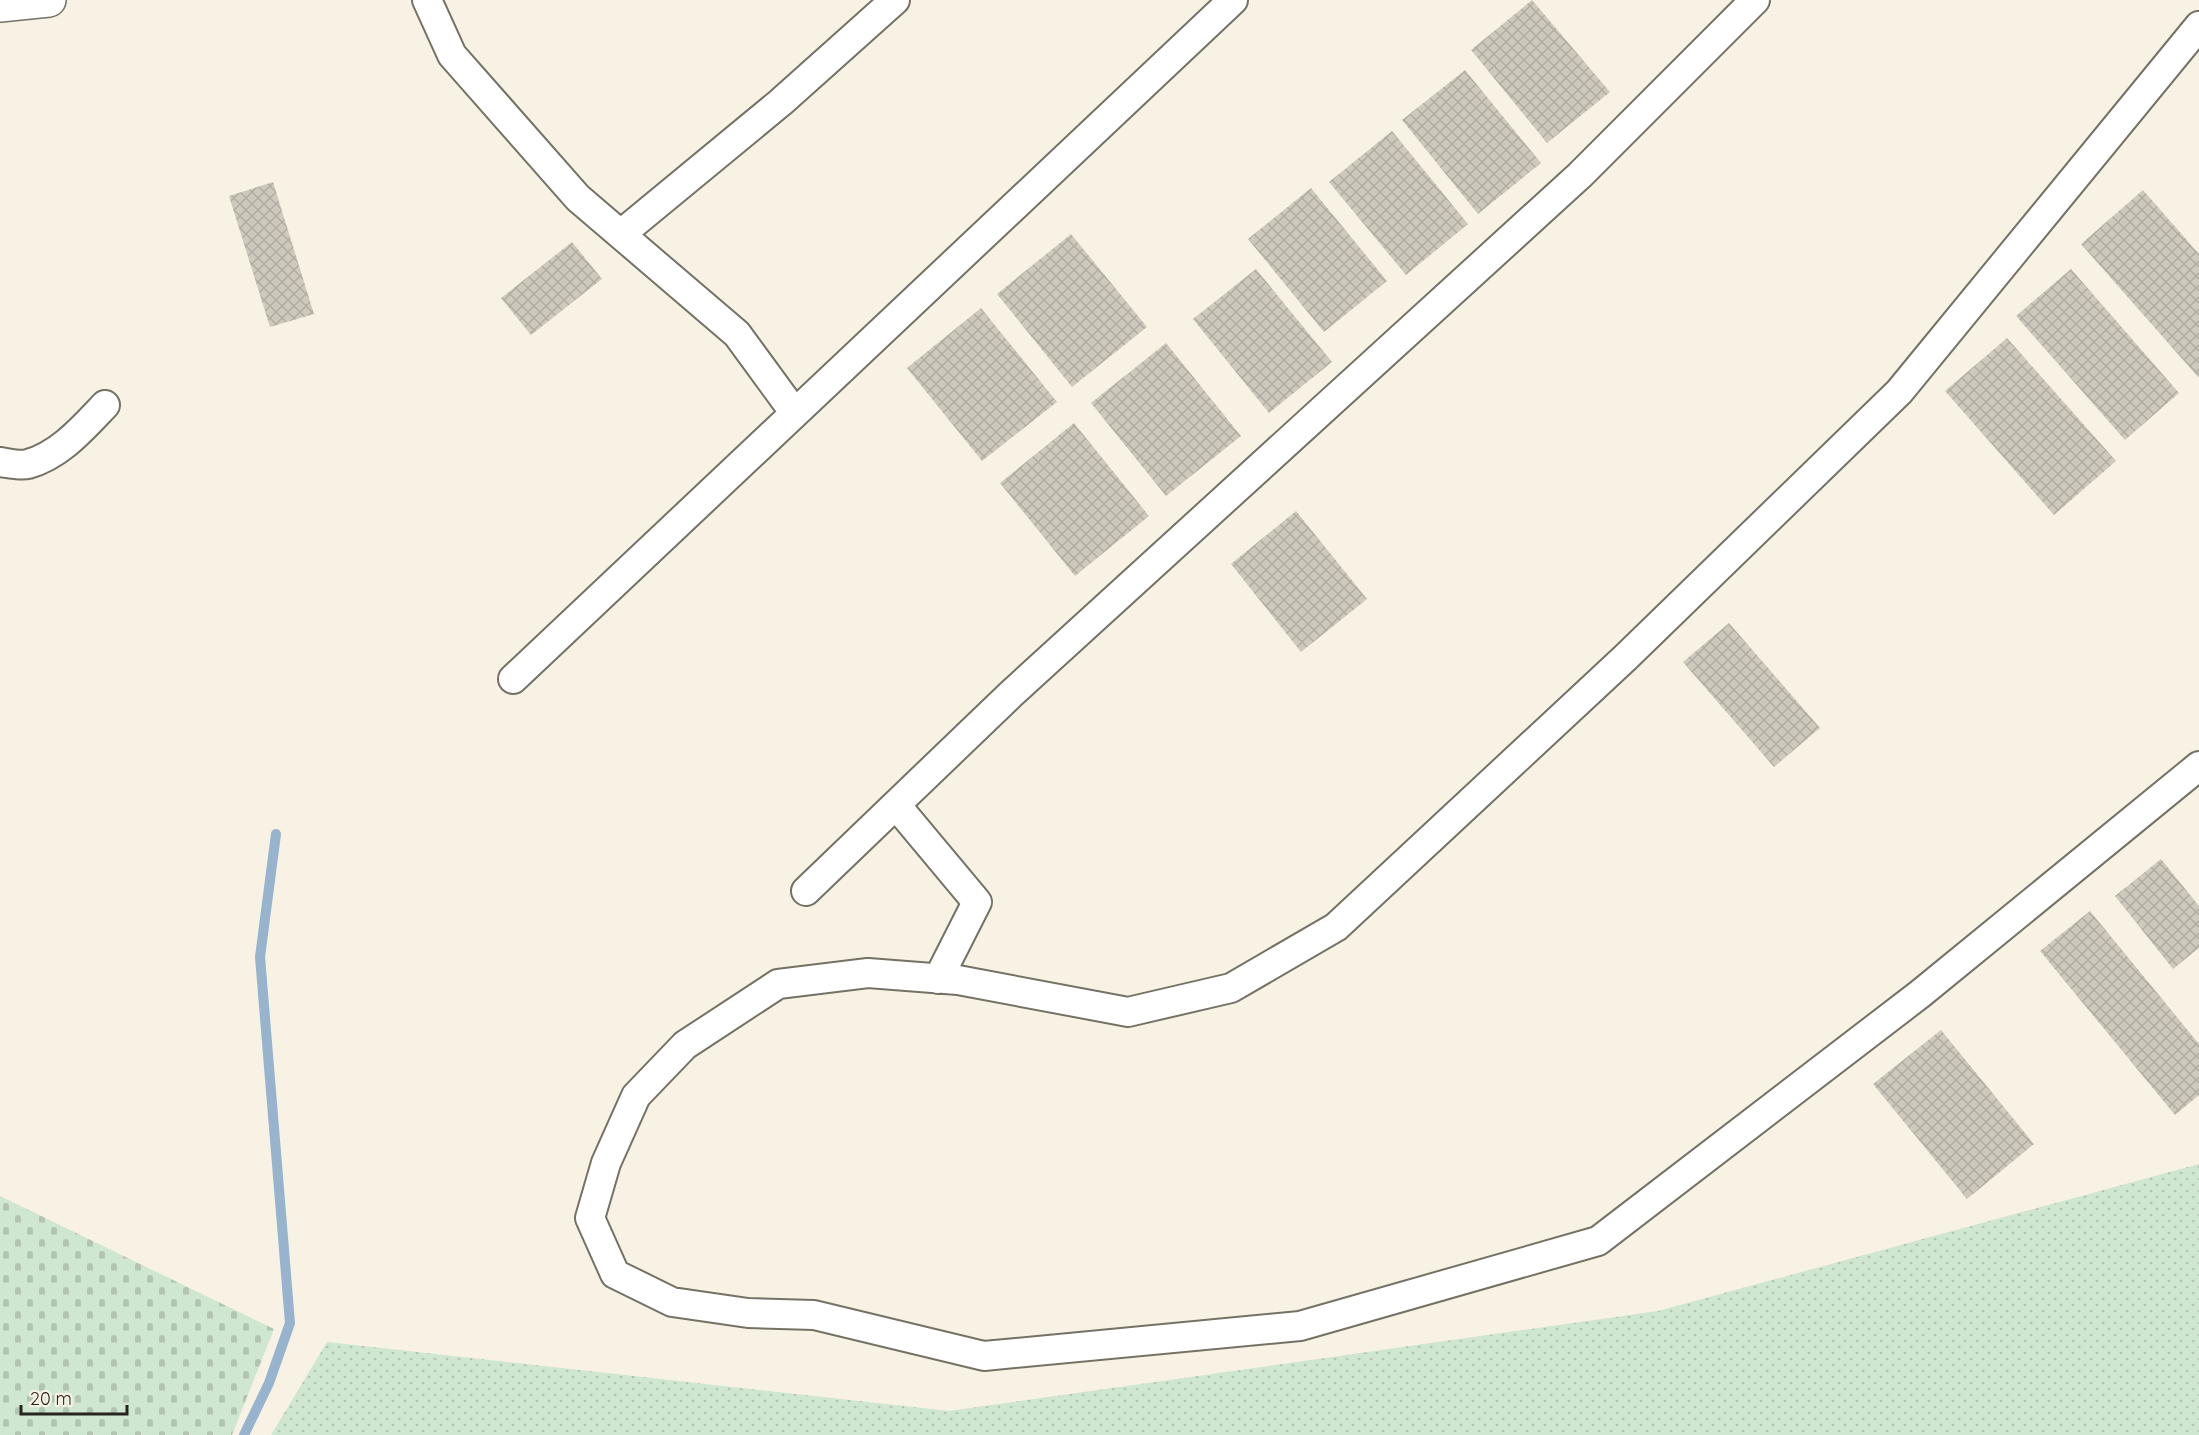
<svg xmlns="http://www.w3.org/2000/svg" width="2199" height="1435" font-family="Quicksand,sans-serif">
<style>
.grass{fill:url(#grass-dots)}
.cemetery{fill:url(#cemetery-stones)}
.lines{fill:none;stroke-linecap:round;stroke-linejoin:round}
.stream{stroke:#98b3ce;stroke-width:10}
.building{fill:url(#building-cross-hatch)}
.street-casing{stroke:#757165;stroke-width:32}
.secondary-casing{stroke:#757165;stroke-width:36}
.street{stroke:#fff;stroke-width:28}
.secondary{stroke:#fff;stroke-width:33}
</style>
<defs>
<pattern id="grass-dots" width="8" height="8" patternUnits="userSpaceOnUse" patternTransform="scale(1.5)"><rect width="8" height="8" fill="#cfe6d1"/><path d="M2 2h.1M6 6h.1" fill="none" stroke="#b2c5b3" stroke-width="1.8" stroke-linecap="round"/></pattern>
<pattern id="cemetery-stones" width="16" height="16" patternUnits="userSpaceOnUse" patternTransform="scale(1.5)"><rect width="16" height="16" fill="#cfe6d1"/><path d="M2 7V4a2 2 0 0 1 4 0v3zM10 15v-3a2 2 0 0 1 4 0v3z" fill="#b2c5b3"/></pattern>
<pattern id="building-cross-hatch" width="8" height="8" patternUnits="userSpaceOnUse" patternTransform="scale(1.5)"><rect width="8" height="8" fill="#cec9bc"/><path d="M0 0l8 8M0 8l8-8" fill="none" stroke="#b1aca1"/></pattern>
</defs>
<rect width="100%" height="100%" fill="#f7f2e4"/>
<path class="grass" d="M2199,1164V1435H271L327,1342L949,1411L1658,1311Z"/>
<path class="cemetery" d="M0,1196L274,1329L232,1435H0Z"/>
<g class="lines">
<path class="stream" d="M244,1435L269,1383L290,1323L260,957L276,834"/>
</g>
<path class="building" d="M1532,0L1610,92L1547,143L1471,50Z
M1465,70L1541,163L1478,214L1402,120Z
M1392,131L1468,224L1406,275L1329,182Z
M273,182L314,314L270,327L229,196Z
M1311,188L1387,281L1324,332L1248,239Z
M2143,190L2199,254V378L2081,244Z
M1071,234L1147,327L1072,387L997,294Z
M572,242L602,279L531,335L501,298Z
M1256,269L1332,362L1269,413L1193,319Z
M2071,269L2179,393L2125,440L2016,316Z
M981,308L1057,402L982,461L907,368Z
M2007,338L2116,461L2054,515L1945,391Z
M1166,343L1241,436L1166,496L1091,403Z
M1074,423L1149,516L1075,576L1000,483Z
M1296,511L1367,599L1301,652L1231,564Z
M1729,623L1820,728L1774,767L1683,662Z
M2161,859L2199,906V948L2173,969L2115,896Z
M2090,911L2199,1044V1095L2175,1115L2040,951Z
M1941,1030L2034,1144L1967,1199L1873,1084Z"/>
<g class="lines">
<g class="street-casing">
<path id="street" d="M427,0L452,55L578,198L737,334L794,412
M2199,26L1899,392L1625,658L1336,927L1231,988L1128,1012L958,980L868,973L778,984L685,1045L636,1096L606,1163L590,1218L615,1274L672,1302L748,1313L814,1315L984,1356L1300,1326L1598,1241L1920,994L2199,766
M621,234L781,102L895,0
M0,462C8,463 20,466 28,464C60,455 83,428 105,405
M513,679L1233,0
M896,805L977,902L938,979
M806,891L1010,695L1580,175L1755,0"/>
</g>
<g class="secondary-casing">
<path id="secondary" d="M0,5L49,0"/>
</g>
<use href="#street" class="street"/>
<use href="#secondary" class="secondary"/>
</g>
<path d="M21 1405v9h106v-9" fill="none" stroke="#26241f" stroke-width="3"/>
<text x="30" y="1405" font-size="18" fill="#26241f" stroke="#f7f2e4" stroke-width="4.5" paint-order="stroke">20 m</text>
</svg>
